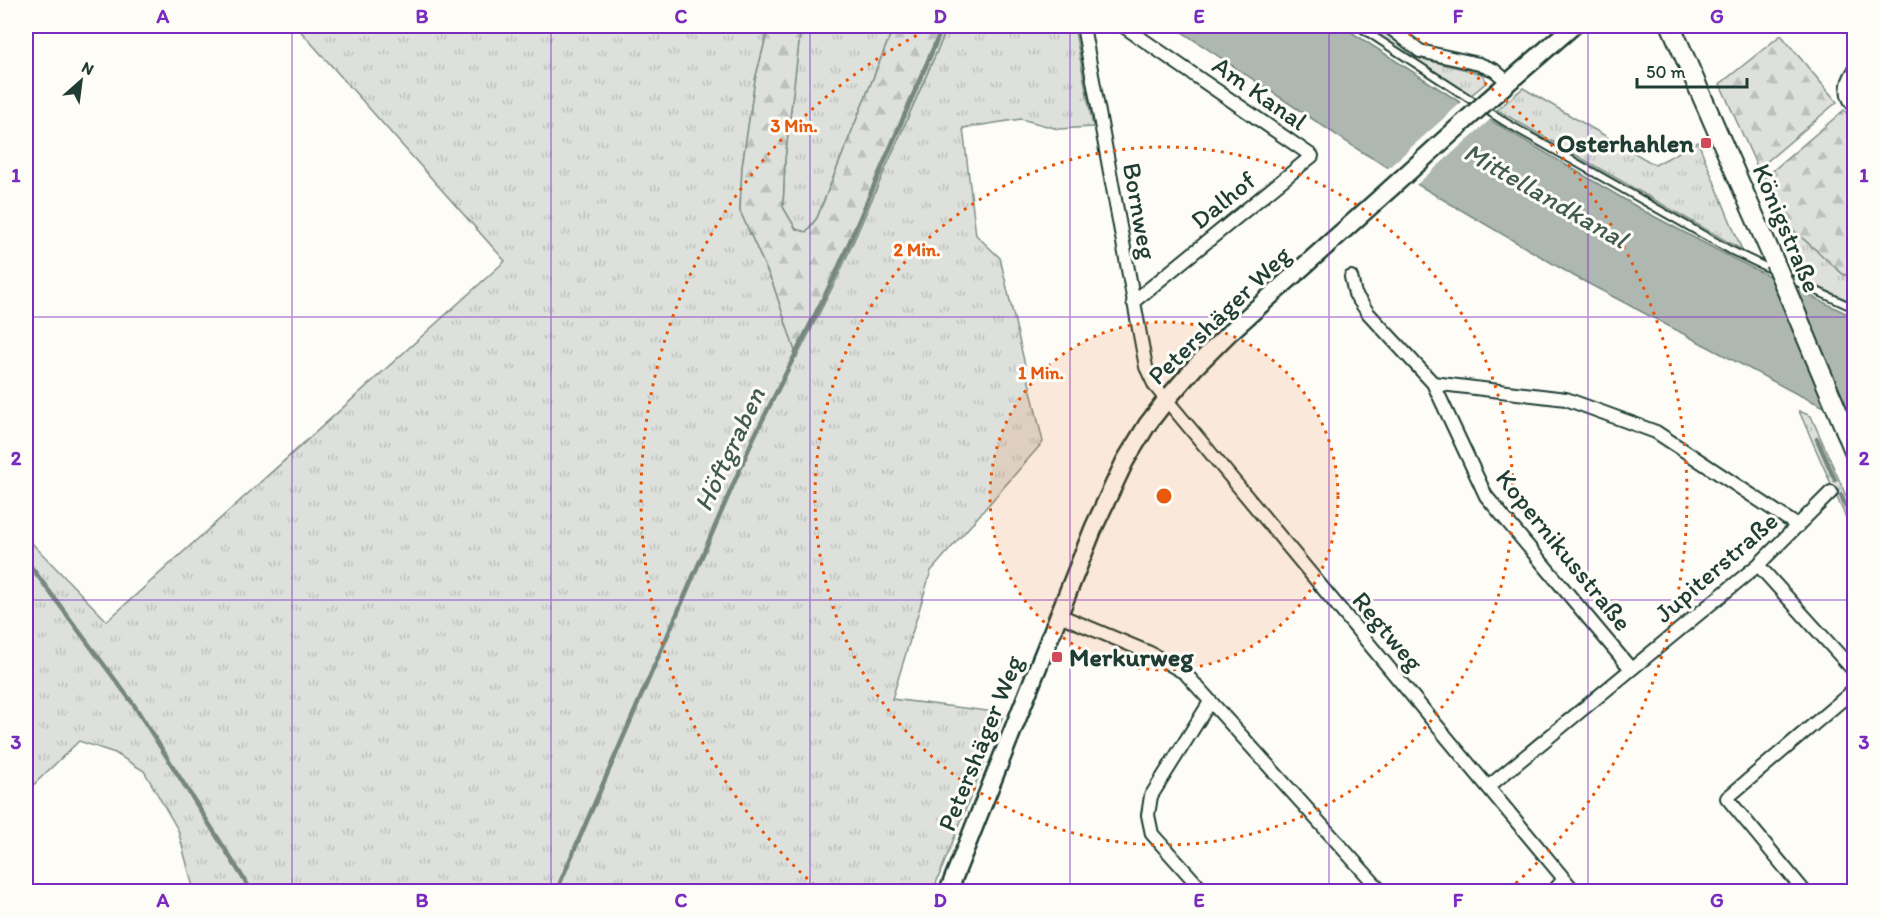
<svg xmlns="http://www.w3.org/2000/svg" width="1880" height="917" font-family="Itim,sans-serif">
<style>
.grass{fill:url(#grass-tufts);stroke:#7e8e88;stroke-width:1.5}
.forest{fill:url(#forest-firs);stroke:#7e8e88;stroke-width:1.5}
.water{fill:#aeb8b1;stroke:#75877f;stroke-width:1.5}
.pier{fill:#fdfcf7}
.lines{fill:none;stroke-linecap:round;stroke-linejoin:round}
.stream{stroke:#75877f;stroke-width:4.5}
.service-casing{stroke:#1f3d34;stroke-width:10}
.minor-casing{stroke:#1f3d34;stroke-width:16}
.tertiary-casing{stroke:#1f3d34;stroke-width:21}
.secondary-casing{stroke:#1f3d34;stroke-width:22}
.service{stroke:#fdfcf7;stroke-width:6}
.minor{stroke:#fdfcf7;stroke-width:12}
.tertiary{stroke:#fdfcf7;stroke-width:16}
.secondary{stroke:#fdfcf7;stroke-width:18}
.tertiary-bridge-casing{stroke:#1f3d34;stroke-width:21;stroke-linecap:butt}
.secondary-bridge-casing{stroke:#1f3d34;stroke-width:22;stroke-linecap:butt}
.tertiary-bridge{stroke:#fdfcf7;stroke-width:16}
.secondary-bridge{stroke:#fdfcf7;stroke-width:18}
.grid{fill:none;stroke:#7b2cbf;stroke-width:1.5;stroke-opacity:0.55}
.ring{fill:none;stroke:#e8590c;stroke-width:3;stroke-dasharray:3 6}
.poi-dot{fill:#d1495b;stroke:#fdfcf7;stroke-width:2}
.labels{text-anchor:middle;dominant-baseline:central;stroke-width:6;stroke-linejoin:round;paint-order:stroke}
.street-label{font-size:26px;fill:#1f3d34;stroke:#fdfcf7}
.poi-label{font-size:26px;font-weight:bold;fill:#1f3d34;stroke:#fdfcf7;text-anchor:end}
.water-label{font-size:27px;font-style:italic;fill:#435c53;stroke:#fdfcf7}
.centre{fill:#e8590c;stroke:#fdfcf7;stroke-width:3}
.ring-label{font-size:18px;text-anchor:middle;font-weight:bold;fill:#e8590c;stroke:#fdfcf7;stroke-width:6;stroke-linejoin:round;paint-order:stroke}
.neatline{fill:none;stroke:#7b2cbf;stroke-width:2}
.grid-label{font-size:20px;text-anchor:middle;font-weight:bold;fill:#7b2cbf}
</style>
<defs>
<pattern id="grass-tufts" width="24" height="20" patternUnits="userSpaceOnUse" patternTransform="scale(1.5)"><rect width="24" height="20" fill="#dde0db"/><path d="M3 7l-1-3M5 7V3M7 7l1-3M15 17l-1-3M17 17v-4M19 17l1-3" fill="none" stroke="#bdc1bd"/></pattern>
<pattern id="forest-firs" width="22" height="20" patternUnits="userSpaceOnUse" patternTransform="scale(1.5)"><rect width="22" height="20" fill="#dde0db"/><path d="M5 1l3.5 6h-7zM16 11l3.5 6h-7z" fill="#bdc1bd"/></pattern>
</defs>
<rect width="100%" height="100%" fill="#fdfcf7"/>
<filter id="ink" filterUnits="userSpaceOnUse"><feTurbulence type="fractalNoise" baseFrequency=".0167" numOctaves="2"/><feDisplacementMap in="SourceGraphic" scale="12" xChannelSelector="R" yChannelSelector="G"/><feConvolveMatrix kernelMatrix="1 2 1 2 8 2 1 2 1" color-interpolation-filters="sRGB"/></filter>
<g filter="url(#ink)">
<path class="grass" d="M296,26H769L755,80L742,167L740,211L773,284L797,356L839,274L948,26H1074L1093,127L1058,129L1021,119L963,128L976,235L1000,258L1043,442L931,571L892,699L1004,713L933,891H194L178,830L144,771L115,753L79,741L26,792V537L107,621L505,261Z
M801,26H894L817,218L806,232L796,230L783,207L785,159Z
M1362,26C1382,25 1397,45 1415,54C1436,65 1460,67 1482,74L1487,82L1470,96Z
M1523,88L1655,165L1698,142L1742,250L1497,110Z
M1781,219L1843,274L1854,278V303L1814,285Z
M1799,411L1811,416L1854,514V536Z"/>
<path class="forest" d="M769,26H801L785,159L783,207L796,229L806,232L817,218L894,26H948L839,274L797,357L773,284L740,211L742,167L755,80Z
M1781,35L1837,102L1758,169L1720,84Z
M1844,110L1854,122V278L1843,274L1781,219L1763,179Z"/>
<path class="water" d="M1173,26H1342L1458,101L1644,211L1736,260L1854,317V421L1797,394L1574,276L1362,152Z"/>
<path class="pier" d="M1463,101L1492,118L1415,186L1387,169Z"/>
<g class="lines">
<path class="stream" d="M1817,439L1835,480
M1841,495L1854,526
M26,560L134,705L252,892
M556,892L753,439L837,271L943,26"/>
<g class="service-casing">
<path id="service" d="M1358,26L1505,122L1730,250L1772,270
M1784,276L1854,308"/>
</g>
<g class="minor-casing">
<path id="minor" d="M1083,26L1146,367L1155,386L1575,892
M1123,26L1312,156L1133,302
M1388,26L1420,51L1479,64L1494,70L1508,82
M1854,71C1846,83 1845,95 1854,106
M1351,277L1355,294L1368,313L1433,383L1486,496L1631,669
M1433,383L1566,399L1656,432L1798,526
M1758,565L1854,671
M1059,615L1150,653L1185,673L1382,892
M1488,787L1758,565L1831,492
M1204,892L1152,834L1148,815L1151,796L1210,702
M1553,892L1564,879
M1805,892L1727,798L1854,690"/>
</g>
<g class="tertiary-casing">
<path id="tertiary" d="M1487,101L1573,26
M948,892L1094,527L1125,461L1147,425L1167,399L1195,367L1228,334L1391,188"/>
</g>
<g class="secondary-casing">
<path id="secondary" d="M1671,26L1775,263
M1845,429L1854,451"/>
</g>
<use href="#service" class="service"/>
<use href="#minor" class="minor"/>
<use href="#tertiary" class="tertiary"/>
<use href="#secondary" class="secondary"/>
<g class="tertiary-bridge-casing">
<path id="tertiary-bridge" d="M1391,188L1487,101"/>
</g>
<g class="secondary-bridge-casing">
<path id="secondary-bridge" d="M1775,263L1845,429"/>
</g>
<use href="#tertiary-bridge" class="tertiary-bridge"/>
<use href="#secondary-bridge" class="secondary-bridge"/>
</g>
</g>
<path class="grid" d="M292,26V892M551,26V892M810,26V892M1070,26V892M1329,26V892M1588,26V892M26,317H1854M26,600H1854"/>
<circle cx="1164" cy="496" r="174" fill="#e8590c" fill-opacity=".12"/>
<g class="ring">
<circle cx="1164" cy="496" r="174"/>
<circle cx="1164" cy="496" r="349"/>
<path d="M821 891A523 523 0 0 1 935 26M1393 26A523 523 0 0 1 1507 891"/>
</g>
<g class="poi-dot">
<rect x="1700" y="137" width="12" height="12" rx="3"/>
<rect x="1051" y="651" width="12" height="12" rx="3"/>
</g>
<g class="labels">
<g class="street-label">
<text transform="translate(1260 93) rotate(35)">Am Kanal</text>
<text transform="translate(1223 200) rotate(-39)">Dalhof</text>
<text transform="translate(1140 211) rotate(80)">Bornweg</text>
<text transform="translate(1787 228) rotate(67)">Königstraße</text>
<text transform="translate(1219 315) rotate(-44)">Petershäger Weg</text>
<text transform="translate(1564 550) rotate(51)">Kopernikusstraße</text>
<text transform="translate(1716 567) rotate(-41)">Jupiterstraße</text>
<text transform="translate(1388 631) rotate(50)">Regtweg</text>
<text transform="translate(980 743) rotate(-68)">Petershäger Weg</text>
</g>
<g class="poi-label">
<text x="1694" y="143">Osterhahlen</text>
<text x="1069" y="657" text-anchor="start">Merkurweg</text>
</g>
<g class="water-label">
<text transform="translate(1546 195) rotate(30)">Mittellandkanal</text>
<text transform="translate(729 449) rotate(-65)">Höftgraben</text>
</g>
</g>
<circle cx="1164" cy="496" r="9" class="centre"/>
<g class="ring-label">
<text x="794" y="132">3 Min.</text>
<text x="917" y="256">2 Min.</text>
<text x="1041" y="379">1 Min.</text>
</g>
<rect width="1880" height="917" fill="none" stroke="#fdfcf7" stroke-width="66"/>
<g transform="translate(81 81) rotate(28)" stroke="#fdfcf7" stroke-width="4.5" paint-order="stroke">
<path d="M0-4.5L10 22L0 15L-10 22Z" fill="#1f3d34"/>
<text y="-9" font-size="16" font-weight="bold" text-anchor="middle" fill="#1f3d34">N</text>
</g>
<path d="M1637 78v9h110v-9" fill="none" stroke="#1f3d34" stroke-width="3"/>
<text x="1646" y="78" font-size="18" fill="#1f3d34" stroke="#fdfcf7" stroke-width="4.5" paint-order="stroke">50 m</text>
<rect x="33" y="33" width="1814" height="851" class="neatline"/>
<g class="grid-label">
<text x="163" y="23">A</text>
<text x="422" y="23">B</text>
<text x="681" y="23">C</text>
<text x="940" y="23">D</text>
<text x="1199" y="23">E</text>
<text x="1458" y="23">F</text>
<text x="1717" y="23">G</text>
<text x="16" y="182">1</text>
<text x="1864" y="182">1</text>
<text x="16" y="465">2</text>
<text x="1864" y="465">2</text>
<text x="16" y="749">3</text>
<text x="1864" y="749">3</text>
<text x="163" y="907">A</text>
<text x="422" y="907">B</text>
<text x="681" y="907">C</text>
<text x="940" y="907">D</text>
<text x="1199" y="907">E</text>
<text x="1458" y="907">F</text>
<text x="1717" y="907">G</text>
</g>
</svg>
